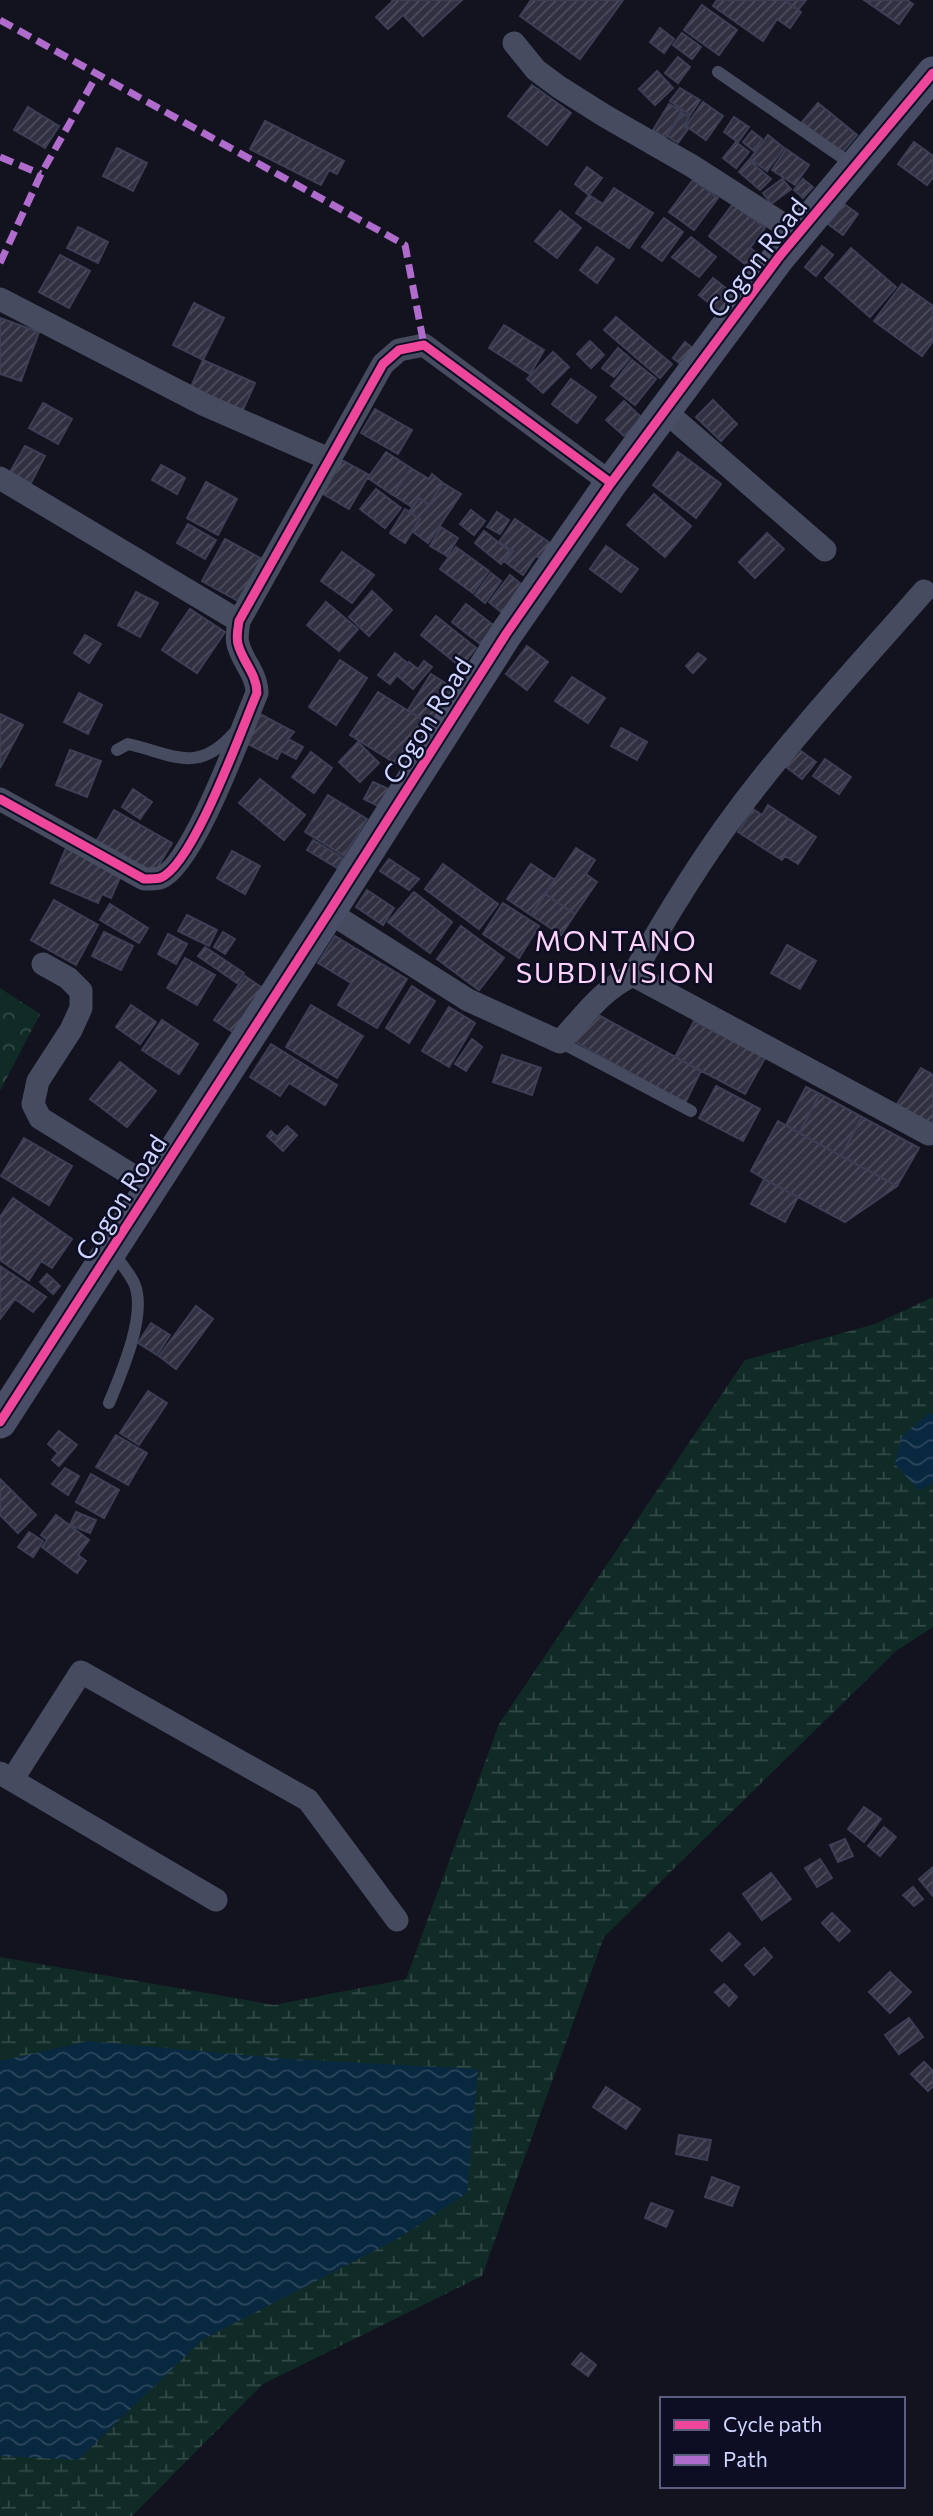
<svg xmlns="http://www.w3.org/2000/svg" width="933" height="2516" font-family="Commissioner,sans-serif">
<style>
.forest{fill:url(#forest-crowns)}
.wetland{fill:url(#wetland-marsh)}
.water{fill:url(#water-waves)}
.building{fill:url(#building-hatch);stroke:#3c3e54;stroke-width:2}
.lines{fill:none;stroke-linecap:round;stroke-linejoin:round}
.lane{stroke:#474b60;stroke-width:12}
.street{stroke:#474b60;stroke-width:23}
.secondary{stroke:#494e66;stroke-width:33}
.quiet{stroke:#b06ccc;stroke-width:7;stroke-dasharray:14 7;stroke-linecap:butt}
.cycleway-casing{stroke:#0d0e24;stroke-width:13}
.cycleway{stroke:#ed469a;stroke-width:9}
.labels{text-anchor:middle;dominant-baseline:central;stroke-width:5;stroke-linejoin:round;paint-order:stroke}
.street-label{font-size:26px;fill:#d0d5ff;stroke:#0d0e24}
.neighbourhood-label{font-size:28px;letter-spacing:2px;fill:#ffd2f9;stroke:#0d0e24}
</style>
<defs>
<pattern id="forest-crowns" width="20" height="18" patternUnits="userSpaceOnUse" patternTransform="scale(1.75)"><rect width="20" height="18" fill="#102b26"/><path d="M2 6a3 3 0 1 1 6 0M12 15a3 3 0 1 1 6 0" fill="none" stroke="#324947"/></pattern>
<pattern id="wetland-marsh" width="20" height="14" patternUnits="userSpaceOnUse" patternTransform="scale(1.75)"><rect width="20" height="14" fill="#102b26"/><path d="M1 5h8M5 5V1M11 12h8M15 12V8" fill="none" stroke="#324947"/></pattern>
<pattern id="water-waves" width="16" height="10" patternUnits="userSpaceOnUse" patternTransform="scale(1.75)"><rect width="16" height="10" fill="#082840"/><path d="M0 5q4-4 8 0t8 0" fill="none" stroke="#2b465d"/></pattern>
<pattern id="building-hatch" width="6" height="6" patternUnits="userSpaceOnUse" patternTransform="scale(1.75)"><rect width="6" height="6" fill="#303041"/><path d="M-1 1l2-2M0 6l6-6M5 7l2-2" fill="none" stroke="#4d4d5e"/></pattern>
</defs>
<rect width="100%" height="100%" fill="#12131f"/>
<path class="forest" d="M0,988L40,1014L0,1091Z"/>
<path class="wetland" d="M933,1297V1627L896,1651L604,1937L482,2276L263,2384L132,2516H0V1957L274,2005L406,1979L499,1724L745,1360L875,1324Z"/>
<path class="water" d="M933,1413V1483L919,1491L895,1464L902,1436L928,1414Z
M88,2041L290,2059L478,2069L467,2193L397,2239L202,2340L78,2460L0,2456V2061Z"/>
<path class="building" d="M392,0H462L423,36L403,15L388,29L376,17L393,1Z
M531,0H623L580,59L520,16Z
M717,0H784L801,12L790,28L777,19L763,41L713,6Z
M784,0H806L798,10Z
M864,0H907L913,4L899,24Z
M702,5L737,30L719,55L684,30Z
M660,28L674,39L664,53L650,42Z
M682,33L701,47L692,59L673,45Z
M678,57L690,67L678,83L665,73Z
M657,71L673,88L655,105L639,89Z
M532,85L571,113L547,145L508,116Z
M680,88L700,100L690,115L670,101Z
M703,102L723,116L706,140L686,126Z
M818,103L857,135L841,154L802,122Z
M669,104L682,111L665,138L653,130Z
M28,107L59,126L45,148L14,130Z
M683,113L689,117L684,126L688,129L678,143L667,136Z
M734,117L749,127L738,142L724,132Z
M265,121L344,161L337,174L329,170L321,185L250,149Z
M752,131L762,139L754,151L743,142Z
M768,135L784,148L767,171L750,159Z
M736,142L749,152L736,168L723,158Z
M914,142L933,156V177L927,185L898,164Z
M117,148L147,163L133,191L103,176Z
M786,149L809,165L795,185L772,170Z
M749,160L771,179L760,190L739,172Z
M587,167L602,178L589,195L575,184Z
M782,179L791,189L771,204L763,193Z
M803,179L813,187L803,198L794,190Z
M693,180L718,198L694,230L669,212Z
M614,188L653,213L629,248L576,213L589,195L603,204Z
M733,204L765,228L750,248L764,258L754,271L709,236Z
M844,204L858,214L843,235L828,224Z
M560,211L581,228L557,258L535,241Z
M664,218L683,232L662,261L642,247Z
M78,227L108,242L98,263L67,248Z
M691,237L716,257L699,277L672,257Z
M822,246L833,255L816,276L805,267Z
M597,247L614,259L597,283L580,270Z
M851,248L896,287L870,317L825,278Z
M60,255L90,271L69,308L39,292Z
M713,278L737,297L723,314L699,295Z
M902,284L933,306V341L922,356L874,321Z
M194,303L224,318L203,360L173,345Z
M616,317L672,364L660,378L604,330Z
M0,318L39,332L21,381L0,374Z
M504,325L544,350L530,374L489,348Z
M590,341L604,355L591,368L577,354Z
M685,342L699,353L687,369L673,358Z
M618,348L630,358L614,377L602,368Z
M553,352L569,367L543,393L527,379Z
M203,360L255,383L242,412L190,389Z
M632,360L656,379L635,405L611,386Z
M571,379L596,397L577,423L552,404Z
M713,400L737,424L721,441L696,417Z
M624,401L642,418L624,436L606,420Z
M43,403L72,419L58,444L29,428Z
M375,409L412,430L398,454L361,433Z
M25,446L45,456L31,483L10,472Z
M386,452L411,468L393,495L368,478Z
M678,452L721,484L696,518L653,485Z
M342,460L369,475L349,509L323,494Z
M161,465L185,478L177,494L152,480Z
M411,468L429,479L432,474L443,483L429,505L419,498L412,507L393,495Z
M206,482L237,499L218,535L187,518Z
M443,483L461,494L428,543L412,531L420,519L409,512L419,498L429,505Z
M376,489L401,508L385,528L360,509Z
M654,494L691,526L665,557L627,525Z
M405,509L420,519L405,543L390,533Z
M471,510L485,521L474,535L460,524Z
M497,512L509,520L500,534L487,527Z
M515,519L556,547L546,562L536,556L523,575L505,562L513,551L499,542Z
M188,524L216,540L205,559L177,543Z
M441,527L458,538L447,556L430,546Z
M484,531L511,552L501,564L475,543Z
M767,533L784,549L755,578L739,562Z
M225,539L262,559L238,601L202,581Z
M606,546L638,569L621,592L590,569Z
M456,547L489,571L473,593L440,569Z
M342,552L374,575L352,603L321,581Z
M491,573L501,581L485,603L475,595Z
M510,575L526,588L505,615L489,602Z
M372,591L392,610L369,636L349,617Z
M136,592L158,603L140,637L118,625Z
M326,602L358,629L339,651L307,625Z
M466,604L497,628L483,646L452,622Z
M190,609L225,632L197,673L162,650Z
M436,616L476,648L461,667L421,635Z
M85,635L101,644L89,663L74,653Z
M527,646L548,662L527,690L506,674Z
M395,653L407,663L390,684L378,675Z
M698,653L706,659L693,673L686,666Z
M340,660L367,678L336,725L309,707Z
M424,661L432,667L413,689L398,676L409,662L418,669Z
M431,674L458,691L435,728L408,710Z
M572,677L605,698L588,723L555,701Z
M378,692L423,720L395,763L350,735Z
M79,693L102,705L88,734L64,722Z
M0,714L23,725L0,768Z
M260,714L294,732L288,739L303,747L296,759L281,751L277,759L246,743Z
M621,728L647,742L637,760L611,746Z
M358,742L379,763L360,782L339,762Z
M794,746L816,762L802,779L781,763Z
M70,750L101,761L87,797L56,785Z
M311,752L332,768L314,793L292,777Z
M825,759L851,777L839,794L813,776Z
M260,779L305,815L284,840L239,803Z
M373,782L393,791L384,809L364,799Z
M133,789L152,802L140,819L122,807Z
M328,795L367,819L344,856L305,832Z
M768,805L816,837L798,864L785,856L782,860L738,832L753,809L762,815Z
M114,810L172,843L153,875L96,842Z
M313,840L343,858L337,868L307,850Z
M66,848L122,873L111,898L102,894L98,903L51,883Z
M576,848L595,860L586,874L597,882L575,914L545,894Z
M232,851L260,866L245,894L217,878Z
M389,859L419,879L409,890L380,871Z
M443,864L498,904L479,929L425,889Z
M531,864L555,880L531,915L507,899Z
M367,890L394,908L383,925L356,907Z
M414,892L452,922L430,953L388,922Z
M545,894L575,914L561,935L531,915Z
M54,900L98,925L76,965L31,940Z
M503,903L539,926L519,958L483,934Z
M110,904L148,928L139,943L100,920Z
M187,915L217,930L209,946L178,931Z
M461,926L504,958L479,990L437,959Z
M104,932L133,946L121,970L92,956Z
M223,932L235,939L225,954L214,947Z
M168,934L187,944L176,964L158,954Z
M335,936L407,979L377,1028L338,1005L351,983L318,963Z
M787,945L816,961L800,989L771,973Z
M205,947L244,973L237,983L198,956Z
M185,958L215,975L197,1005L167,988Z
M245,976L267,991L237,1035L214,1020Z
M412,986L435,1001L409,1043L386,1028Z
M131,1005L156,1022L140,1044L116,1027Z
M311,1005L363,1036L337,1078L286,1047Z
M449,1007L475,1023L449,1067L422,1051Z
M593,1012L701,1071L685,1103L572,1040Z
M162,1020L198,1044L179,1074L142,1050Z
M694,1021L765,1058L745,1094L675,1057Z
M472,1039L482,1047L466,1071L455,1064Z
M271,1044L337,1085L325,1105L289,1083L280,1096L250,1077Z
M502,1055L541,1068L532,1095L493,1082Z
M120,1062L156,1091L127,1127L90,1099Z
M921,1068L933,1075V1123L931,1126L897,1104Z
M716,1086L760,1109L743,1141L699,1118Z
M806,1087L820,1094L799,1133L786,1125Z
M820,1094L862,1117L841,1156L799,1133Z
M862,1117L919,1148L897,1186L841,1156Z
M778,1121L841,1156L897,1186L845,1222L764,1179L751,1171Z
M287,1126L297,1135L283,1151L267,1136L271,1131L277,1137Z
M24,1138L72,1166L49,1205L1,1176Z
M764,1179L798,1197L785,1222L751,1204Z
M13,1198L72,1239L52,1268L41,1261L29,1280L0,1260V1217Z
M0,1266L46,1297L33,1312L15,1299L0,1319Z
M47,1274L60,1286L53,1294L40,1282Z
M196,1306L213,1319L176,1369L159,1356Z
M151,1323L170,1335L157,1355L138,1343Z
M148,1391L167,1403L139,1445L120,1433Z
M59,1431L77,1445L59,1466L52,1460L58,1453L48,1444Z
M116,1435L147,1453L128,1485L96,1467Z
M65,1468L79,1476L68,1495L52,1484Z
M91,1474L119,1490L104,1518L76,1502Z
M0,1479L36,1515L18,1533L0,1515Z
M76,1512L96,1520L90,1533L70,1525Z
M56,1515L89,1540L78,1555L86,1561L77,1573L42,1547L47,1540L41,1535Z
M29,1532L43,1541L33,1557L18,1547Z
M864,1807L881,1819L864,1842L848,1829Z
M884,1827L896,1837L880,1856L868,1846Z
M845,1839L853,1856L838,1862L830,1845Z
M820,1859L832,1878L817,1887L805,1868Z
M933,1867V1896L919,1879Z
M771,1873L791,1899L762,1920L743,1894Z
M913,1887L923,1899L914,1906L903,1895Z
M832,1913L850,1931L839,1941L822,1923Z
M729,1933L740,1944L722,1961L711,1950Z
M764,1948L772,1957L754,1975L745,1965Z
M890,1972L911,1992L890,2013L869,1992Z
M724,1984L737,1997L729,2006L715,1992Z
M909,2018L923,2037L899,2054L885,2035Z
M924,2062L933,2071V2086L928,2091L911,2074Z
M606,2087L640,2109L626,2129L593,2107Z
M679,2135L711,2140L707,2160L676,2154Z
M712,2177L739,2187L732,2206L705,2197Z
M651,2203L673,2211L666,2227L645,2218Z
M581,2353L596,2365L588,2376L572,2364Z"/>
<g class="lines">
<path class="lane" d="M718,72L853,165
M117,750L128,744C173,754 197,775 234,733
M560,1042L691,1111
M109,1403C121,1374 148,1313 134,1283C129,1272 119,1262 113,1251"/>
<path class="street" d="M514,43L536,70L559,87L605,116L692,166L798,234
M0,299L205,405L331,460
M665,411L825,550
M0,478L239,621
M0,799L144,879C148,879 155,879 160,878C193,866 242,728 257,693C257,674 242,661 238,644C236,637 238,628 239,621L383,364L399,350L424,345L611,483
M329,912L468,1000L560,1042C583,1017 601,990 633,975L929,1134
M43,964L68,978L81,991V1008L71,1030L38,1081L33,1104L40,1118L151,1187
M633,975C664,920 697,865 735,814C793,736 860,664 924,591
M0,1773L216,1900
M12,1780L81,1672L308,1800L397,1920"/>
<path class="secondary" d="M0,1422L329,912L506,634L611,483L779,257L933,73"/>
<path class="quiet" d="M0,20L405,245L424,345
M0,157L41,174
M0,263L41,174L98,73"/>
<g class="cycleway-casing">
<path id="cycleway" d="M0,799L144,879C148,879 155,879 160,878C193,866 242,728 257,693C257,674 242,661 238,644C236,637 238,628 239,621L383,364L399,350L424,345L611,483
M0,1422L329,912L506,634L611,483L779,257L933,73"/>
</g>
<use href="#cycleway" class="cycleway"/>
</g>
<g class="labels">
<g class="street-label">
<text transform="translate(756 257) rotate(-52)">Cogon Road</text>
<text transform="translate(426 720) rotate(-58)">Cogon Road</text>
<text transform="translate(120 1197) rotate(-57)">Cogon Road</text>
</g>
<g class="neighbourhood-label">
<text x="616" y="940">MONTANO<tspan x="616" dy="32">SUBDIVISION</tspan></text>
</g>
</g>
<rect x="660" y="2397" width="245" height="91" fill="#0d0e24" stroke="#5b5e7c" stroke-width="2"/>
<rect x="674" y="2420" width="35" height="10" fill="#ed469a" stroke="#5b5e7c" stroke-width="2"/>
<text x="723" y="2432" font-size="21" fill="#d0d5ff">Cycle path</text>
<rect x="674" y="2455" width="35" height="10" fill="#b06ccc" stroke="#5b5e7c" stroke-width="2"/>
<text x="723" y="2467" font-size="21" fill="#d0d5ff">Path</text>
</svg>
